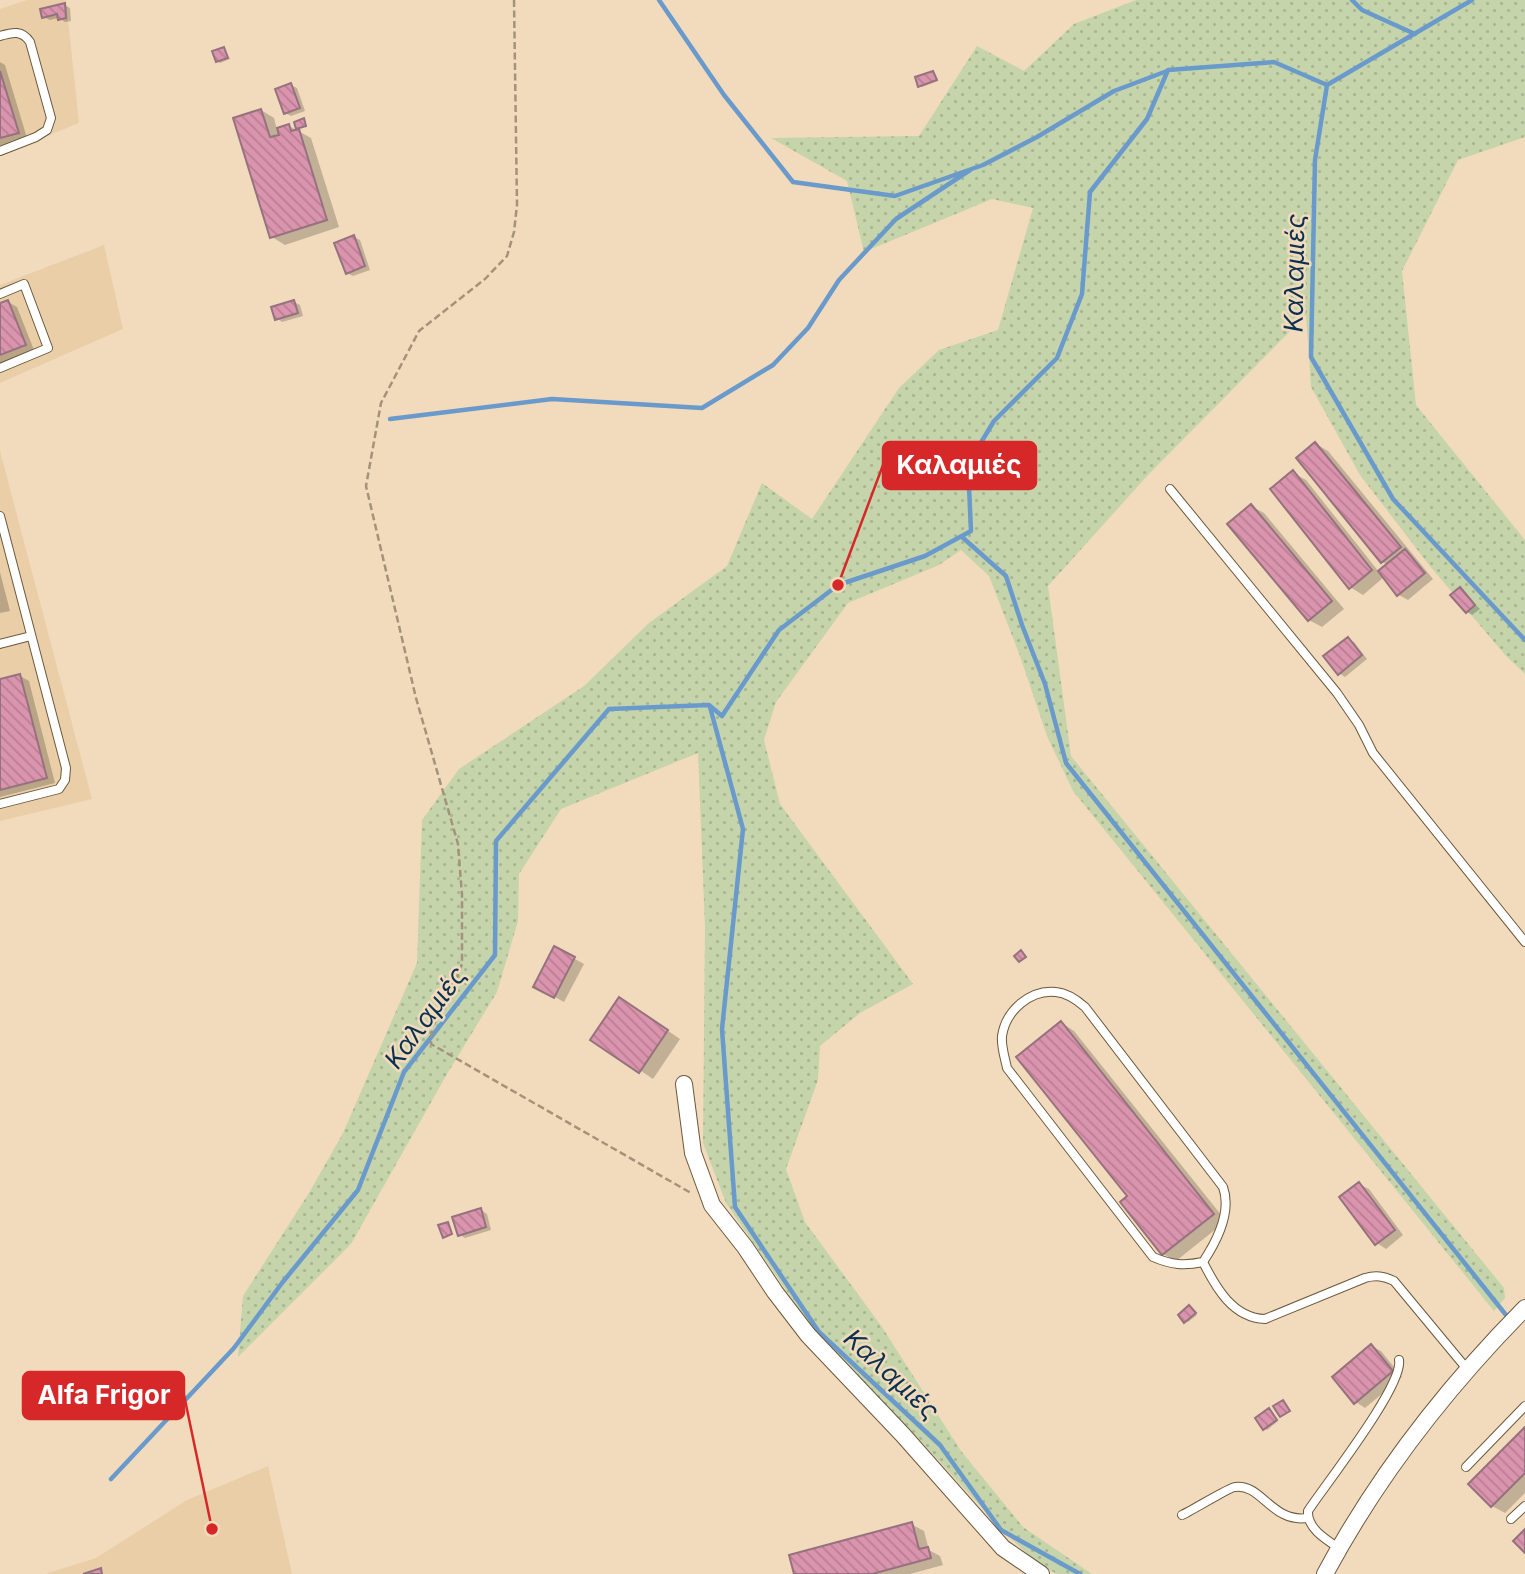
<svg xmlns="http://www.w3.org/2000/svg" width="1525" height="1574" font-family="Inter,sans-serif">
<style>
.built{fill:#e9cea8}
.grass{fill:url(#grass-dots)}
.shadow{fill:#0003}
.lines{fill:none;stroke-linecap:round;stroke-linejoin:round}
.stream{stroke:#699acb;stroke-width:4.5}
.building{fill:url(#building-back-hatch);stroke:#96727e;stroke-width:2}
.lane-casing{stroke:#6c593d;stroke-width:10}
.street-casing{stroke:#6c593d;stroke-width:18}
.path{stroke:#a4927b;stroke-width:2.5;stroke-dasharray:7 3.5;stroke-linecap:butt}
.lane{stroke:#fff;stroke-width:8}
.street{stroke:#fff;stroke-width:16}
.labels{text-anchor:middle;dominant-baseline:central;stroke-width:5;stroke-linejoin:round;paint-order:stroke}
.water-label{font-size:26px;font-style:italic;fill:#0b3151;stroke:#f2dbbc}
.leader{fill:none;stroke:#d62828;stroke-width:2.5}
.callout-dot{fill:#d62828;stroke:#f2dbbc;stroke-width:2.5}
.callout{fill:#d62828;stroke:#d62828;stroke-width:2.5}
.callout-label{font-size:26px;text-anchor:middle;font-weight:bold;fill:#fff}
</style>
<defs>
<pattern id="grass-dots" width="8" height="8" patternUnits="userSpaceOnUse" patternTransform="scale(1.75)"><rect width="8" height="8" fill="#c5d4ab"/><path d="M2 2h.1M6 6h.1" fill="none" stroke="#a8b592" stroke-width="1.8" stroke-linecap="round"/></pattern>
<pattern id="building-back-hatch" width="6" height="6" patternUnits="userSpaceOnUse" patternTransform="scale(1.75)"><rect width="6" height="6" fill="#da94ad"/><path d="M-1 5l2 2M0 0l6 6M5-1l2 2" fill="none" stroke="#ba7e93"/></pattern>
</defs>
<rect width="100%" height="100%" fill="#f2dbbc"/>
<path class="built" d="M27,0H66L79,123L0,155V9Z
M104,245L123,329L0,383V285Z
M0,451L92,799L0,821Z
M268,1466L292,1574H45L96,1558L187,1500Z"/>
<path class="grass" d="M1136,0H1525V137L1458,160L1402,271L1416,405L1525,540V674L1506,656L1429,565L1360,475L1311,387L1306,315L1148,475L1048,586L1071,756L1504,1288L1505,1298L1494,1311L1073,791L1047,736L1020,656L989,576L961,550L939,565L848,603L776,702L764,740L780,804L913,984L860,1013L820,1046L818,1080L786,1169L805,1222L882,1327L961,1451L1023,1527L1092,1574H1057L1039,1565L1003,1531L919,1439L819,1338L726,1203L703,1143L705,927L698,753L561,809L519,874L518,921L497,992L447,1074L351,1244L238,1357L243,1296L309,1193L343,1133L417,963L422,820L459,769L584,686L649,623L727,566L762,483L812,519L899,388L939,350L998,330L1033,208L992,199L864,252L847,181L771,138L919,136L977,46L1024,71L1074,24Z"/>
<path class="shadow" d="M65,5L70,8L71,21L65,22L59,18L50,20L44,17Z
M224,49L230,59L220,63L217,61Z
M0,62L5,65L27,138L0,146Z
M933,73L938,81L922,87L920,86Z
M291,85L297,88L305,111L291,116L285,113Z
M261,110L274,118L277,130L289,126L311,138L339,227L285,245L272,237Z
M354,237L360,240L370,270L353,276L347,273Z
M8,302L17,307L34,350L0,364V305Z
M294,302L300,305L303,316L282,322L277,318Z
M1316,444L1328,451L1433,579L1408,600L1399,595L1384,577L1363,595L1350,587L1293,473L1306,480L1379,572L1388,565L1382,562Z
M1251,506L1264,513L1344,609L1322,627L1309,620Z
M0,572L10,611L0,613Z
M1460,589L1480,609L1472,615L1467,612Z
M1348,639L1354,642L1367,659L1345,677L1339,673Z
M20,676L29,681L55,783L0,797V681Z
M555,948L584,964L564,1002L535,986Z
M633,1007L680,1039L653,1079L593,1039Z
M1062,1023L1074,1031L1226,1221L1176,1261L1163,1254Z
M1359,1184L1369,1189L1403,1235L1386,1249L1377,1243Z
M481,1210L487,1214L491,1230L465,1238L459,1234Z
M1192,1309L1197,1315L1188,1322L1186,1321Z
M1371,1346L1381,1351L1402,1377L1365,1408L1356,1402Z
M1271,1412L1278,1421L1267,1430L1264,1428Z
M1525,1430V1493L1505,1513L1492,1506Z
M911,1524L924,1531L929,1550L940,1556L943,1565L910,1574H796Z"/>
<g class="lines">
<path class="stream" d="M659,0L724,95L793,182L895,196L983,165L1037,137L1114,91L1167,71
M1352,0L1362,10L1415,34
M1327,85L1472,0
M390,419L552,399L702,408L773,365L808,328L839,280L896,219L970,170
M962,537L1006,576L1022,625L1045,684L1066,763L1506,1315
M710,707L743,829L722,1029L735,1207L819,1332L940,1445L1001,1530L1080,1574
M111,1479L234,1348L282,1283L358,1190L404,1072L495,955L496,841L609,709L709,705L722,716L779,630L838,585L925,556L971,531L968,464L994,421L1057,358L1082,294L1090,192L1147,119L1168,70L1274,62L1327,85L1315,160L1311,357L1393,499L1525,640"/>
</g>
<path class="building" d="M65,3L66,18L58,20L57,14L42,18L40,9Z
M224,47L228,58L216,62L212,51Z
M0,71L19,133L0,138Z
M933,71L937,80L918,87L915,77Z
M291,83L300,108L284,114L275,89Z
M261,109L270,137L279,135L277,128L289,124L291,131L299,129L327,220L270,238L233,118Z
M304,118L306,126L296,129L294,122Z
M354,235L365,266L346,274L334,243Z
M8,300L26,345L0,355V303Z
M294,300L298,313L275,320L271,307Z
M1315,442L1401,547L1381,563L1296,458Z
M1293,470L1372,570L1349,589L1270,489Z
M1251,504L1332,601L1308,621L1227,524Z
M1405,549L1425,573L1397,596L1378,571Z
M1460,587L1475,605L1466,613L1450,595Z
M1348,637L1362,655L1338,675L1323,656Z
M20,674L47,778L0,790V679Z
M554,946L575,957L554,998L533,987Z
M1021,950L1026,957L1019,962L1014,956Z
M619,997L668,1030L639,1073L590,1040Z
M1061,1021L1214,1214L1162,1255L1120,1202L1127,1196L1016,1057Z
M1359,1182L1395,1230L1375,1245L1339,1197Z
M481,1208L486,1227L458,1236L452,1217Z
M448,1222L452,1234L443,1238L438,1225Z
M1189,1305L1196,1313L1184,1323L1178,1315Z
M1371,1344L1393,1371L1354,1404L1332,1377Z
M1283,1400L1290,1411L1280,1417L1273,1406Z
M1269,1408L1277,1420L1263,1430L1255,1418Z
M1525,1427V1473L1491,1507L1468,1484Z
M912,1522L919,1549L928,1547L931,1558L872,1574H794L789,1555Z
M1525,1529V1553L1513,1541Z
M101,1568L102,1574H83Z"/>
<g class="lines">
<g class="lane-casing">
<path id="lane" d="M0,36C13,32 22,30 30,42L51,118L47,130L36,137L0,151
M0,294L24,284L48,348L0,368
M1170,489L1337,693L1359,725L1373,753L1525,942
M0,516L66,768L65,780L59,789L0,804
M0,644L31,636
M1203,1262C1217,1241 1232,1212 1223,1187L1085,1007C1077,1000 1067,993 1056,992C1031,989 1006,1010 1002,1036C1001,1047 1005,1058 1007,1068L1153,1257C1172,1265 1184,1266 1203,1262C1216,1288 1233,1318 1265,1319L1365,1278C1376,1275 1383,1276 1394,1281L1467,1369
M1466,1467L1525,1406
M1182,1515C1191,1511 1230,1487 1235,1487C1261,1483 1272,1523 1307,1518
M1511,1519L1525,1506
M1339,1548C1325,1539 1307,1528 1308,1511C1325,1485 1404,1385 1399,1360"/>
</g>
<g class="street-casing">
<path id="street" d="M684,1084L693,1153L712,1205L745,1247L775,1292L808,1335L903,1435L1003,1548L1041,1574
M1325,1574C1378,1475 1446,1388 1525,1308"/>
</g>
<path class="path" d="M514,0L517,205L514,232L507,256L485,279L419,331L381,403L366,486L416,698L458,844L462,895V964L446,1006L432,1027L431,1044L691,1193"/>
<use href="#lane" class="lane"/>
<use href="#street" class="street"/>
</g>
<g class="labels">
<g class="water-label">
<text transform="translate(1294 273) rotate(-89)">Καλαμιές</text>
<text transform="translate(425 1017) rotate(-54)">Καλαμιές</text>
<text transform="translate(892 1374) rotate(43)">Καλαμιές</text>
</g>
</g>
<path class="leader" d="M838 585L883 465M212 1529L184 1395"/>
<g class="callout-dot">
<circle cx="838" cy="585" r="7"/>
<circle cx="212" cy="1529" r="7"/>
</g>
<g class="callout">
<rect x="883" y="442" width="153" height="47" rx="7"/>
<rect x="23" y="1372" width="161" height="47" rx="7"/>
</g>
<g class="callout-label">
<text x="959" y="474">Καλαμιές</text>
<text x="104" y="1404">Alfa Frigor</text>
</g>
</svg>
